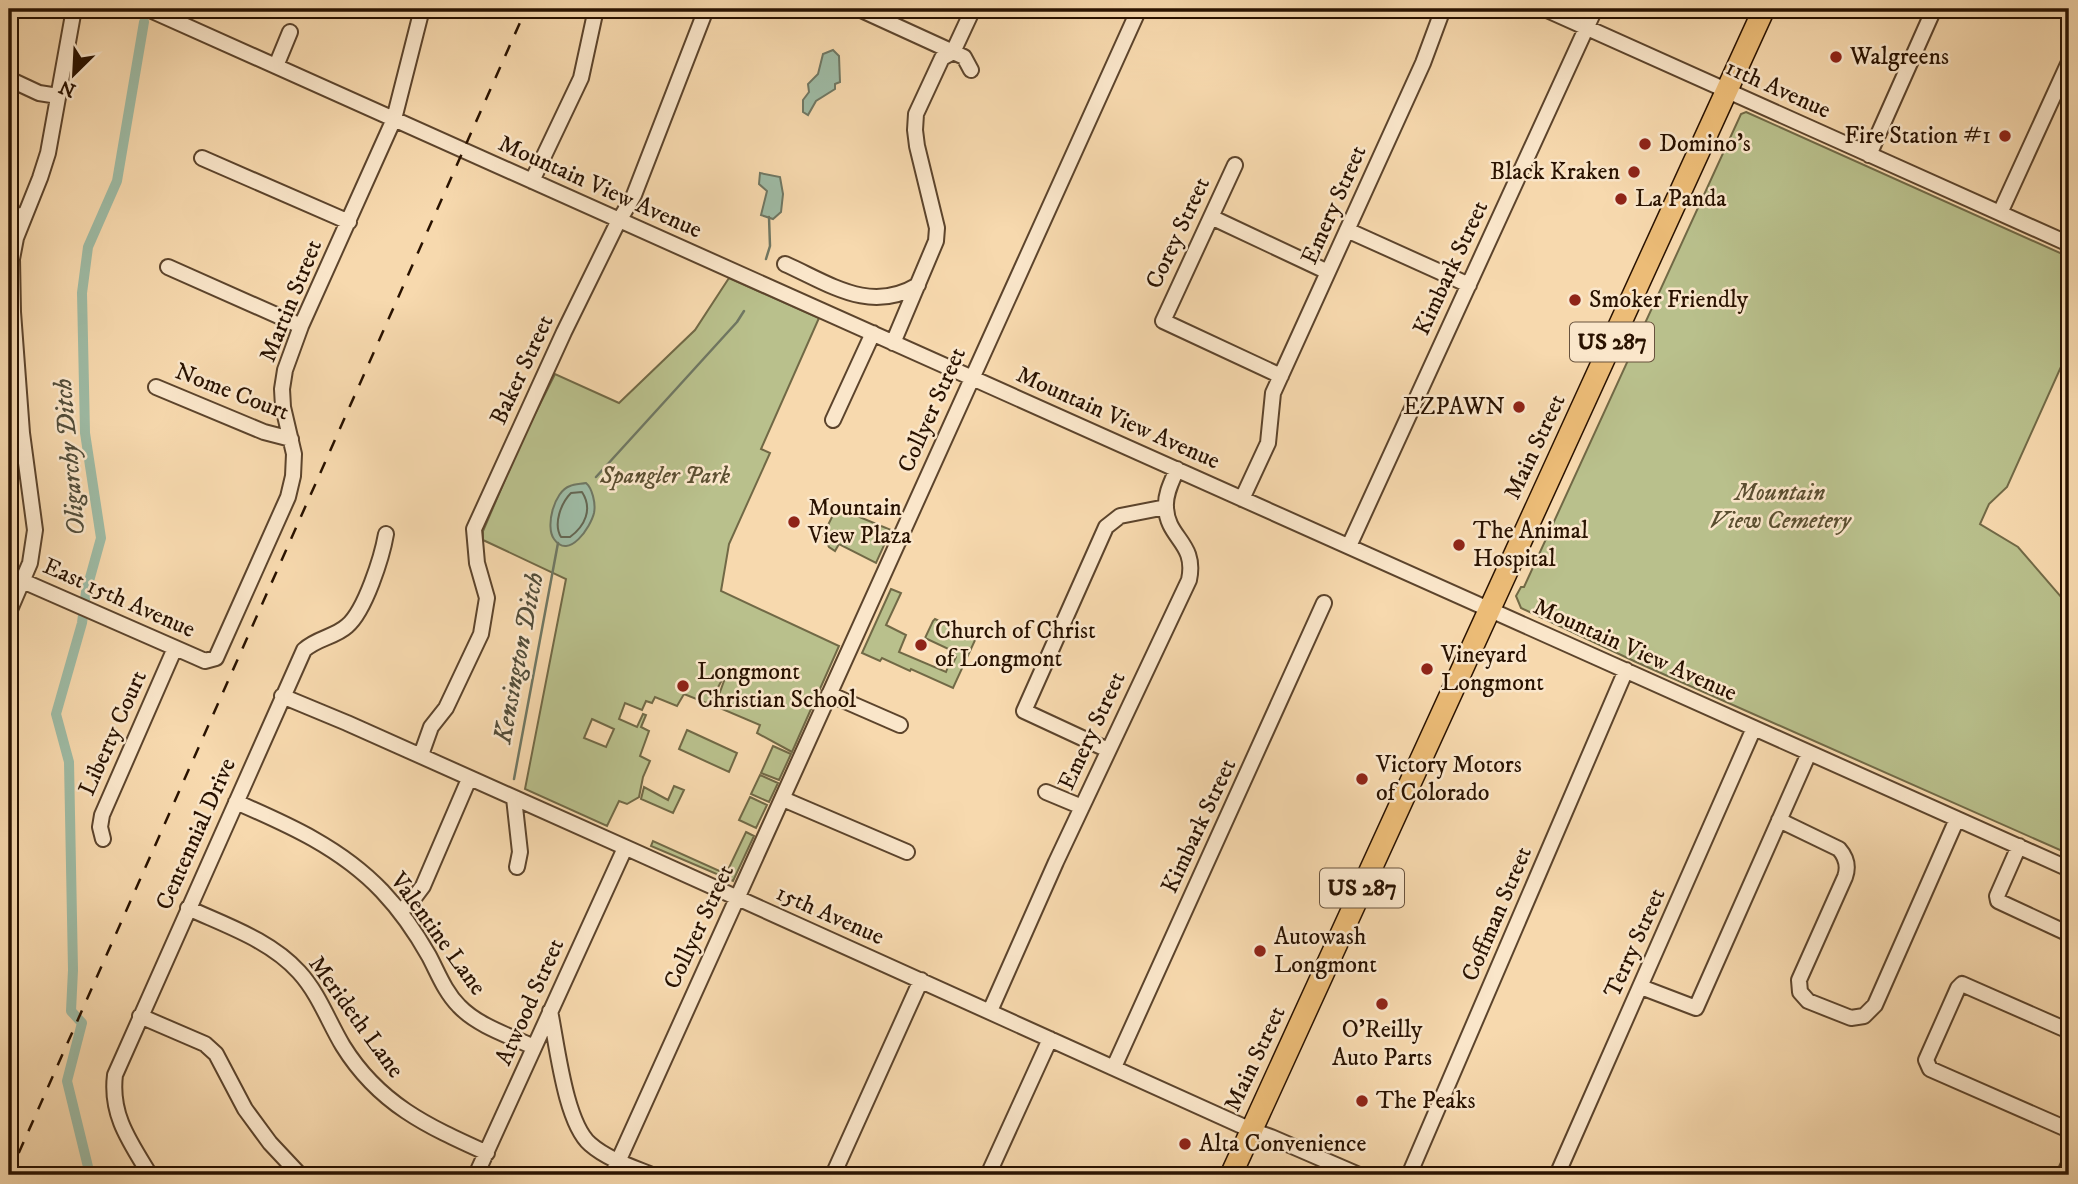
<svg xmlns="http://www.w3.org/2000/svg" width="2078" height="1184" font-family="'IM FELL DW Pica',serif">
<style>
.green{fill:#b9c08c;stroke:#716946;stroke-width:2;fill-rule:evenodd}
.water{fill:#9ebba5;stroke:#6f7763;stroke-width:2}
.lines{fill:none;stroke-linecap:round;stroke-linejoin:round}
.shore{stroke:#646652;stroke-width:2}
.stream{stroke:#6f7763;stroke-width:2.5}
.canal{stroke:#9ebba5;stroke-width:10}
.minor-casing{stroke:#5c442c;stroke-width:18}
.highway-casing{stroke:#291200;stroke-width:24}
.minor{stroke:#fae6ca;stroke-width:14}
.highway{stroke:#ecbc77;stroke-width:21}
.rail{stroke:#291200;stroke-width:2.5;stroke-dasharray:12 12;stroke-linecap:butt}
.poi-dot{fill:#8f2418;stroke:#fae6ca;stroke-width:2.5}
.labels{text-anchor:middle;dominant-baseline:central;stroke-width:5;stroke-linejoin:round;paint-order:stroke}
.shield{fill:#fae6ca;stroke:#68523d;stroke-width:2}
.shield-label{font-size:23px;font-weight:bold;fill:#291200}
.poi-label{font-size:24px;fill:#291200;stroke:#fae6ca;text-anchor:start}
.street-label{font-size:24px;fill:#291200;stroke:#fae6ca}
.park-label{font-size:24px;font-style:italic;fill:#5b4f31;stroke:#fae6ca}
.water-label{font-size:26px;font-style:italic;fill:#524d3a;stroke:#fae6ca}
</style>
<rect width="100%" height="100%" fill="#f7d9ae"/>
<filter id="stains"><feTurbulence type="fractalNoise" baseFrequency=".00286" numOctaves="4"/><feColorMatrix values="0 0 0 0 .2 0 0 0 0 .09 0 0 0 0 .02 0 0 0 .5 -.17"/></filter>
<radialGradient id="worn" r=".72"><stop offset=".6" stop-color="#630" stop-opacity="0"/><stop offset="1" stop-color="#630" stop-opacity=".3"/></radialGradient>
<path class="green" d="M1746,112L2069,257V349L2007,487L1989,504L1980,524L2018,547L2069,606V854L1636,662L1521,608L1516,596L1521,587H1524L1741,114Z
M729,278L819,318L761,449L770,453L729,544L721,591L839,646L792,752L757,733L760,725L715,706L729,667L709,704L684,694L677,706L655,697L652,703L646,701L642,710L625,703L619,719L637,727L643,714L646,715L641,727L649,731L640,756L650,761L643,777L639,797L627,804L619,801L607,826L525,789L566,579L483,540V531L523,438L555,374L619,403L695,330ZM592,719L614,729L606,747L584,738Z
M845,511L891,530L876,563L839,544L835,551L829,547L823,535L833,515Z
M891,589L901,593L886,625L906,635L899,652L946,672L949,664L952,665L956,657L954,655L955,652L925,638L933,621L935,619L976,638L953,688L911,669L910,671L882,658L880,661L862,653Z
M687,730L737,753L729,772L679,749Z
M773,746L791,754L779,780L761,773Z
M760,775L778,783L769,802L751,794Z
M674,786L684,790L673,813L641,799L644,787L668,800Z
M750,797L767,805L756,828L739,820Z
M746,832L754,836L733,881L651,846L653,841L726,874Z"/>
<path class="water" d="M833,50L839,56L840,82L835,84V89L816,101L808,115L803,112V100L809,92L808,84L818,74L823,54Z
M760,173L780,177L783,194L781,212L773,219L761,215L767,191L759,184Z
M586,483C592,488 596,503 594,513C591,526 569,561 554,539C545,527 554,491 570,486C574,484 581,484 586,483Z"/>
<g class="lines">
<path class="shore" d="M582,492C593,509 585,526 570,537H561C553,524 561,503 571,493Z"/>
<path class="stream" d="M766,259L770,246L769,217
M596,477L737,322L744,311
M514,779L558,543"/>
<path class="canal" d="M90,1175L67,1081L82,1023L71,1011L73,970L69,762L56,714L82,623L86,592L101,538L85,433L82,293L88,247L117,181L144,22"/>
<g class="minor-casing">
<path id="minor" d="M148,9L2069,869
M859,9L964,57L971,70
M1545,9L2069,244
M276,66L290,32
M9,79L39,93L58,96
M1869,155L1934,9
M202,158L349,222
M1235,165L1163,321L1281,376
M532,181L581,78L596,9
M9,211L24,218
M2000,213L2069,62
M1211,217L1328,272
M1347,230L1469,285
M785,264C830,284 870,314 918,285
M168,267L301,326
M893,343L936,241L937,228L917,146L915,130L916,114L942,58L953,52L973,9
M156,387L264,432L291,439
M833,420L873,333
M1242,499L1268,443L1273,393L1423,63L1443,9
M1349,546L1595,9
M9,575L196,657L205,661L216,658L288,497L293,476L294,454L283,407L282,389L285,370L301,326L394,119L422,9
M9,612L30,563L35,530L22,433L13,312L12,259L16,238L40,178L48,153L74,9
M829,694L900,725
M282,696L347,723L638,853L1251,1130L1271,1137L1359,1175
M1108,750L1024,711L1106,527L1120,516L1166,507
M421,755L431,727L446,708L481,634L487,598L477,563L474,529L564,332L616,226L634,195L705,12L708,9
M1046,792L1082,807
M514,798L520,852L517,867
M783,799L907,852
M236,802C289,825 341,848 382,891C400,910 416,933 429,956C438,973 445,992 459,1006C478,1026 510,1036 534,1047
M1779,820L1839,849C1846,857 1849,866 1845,877L1799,980L1800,992L1808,1001L1851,1018L1864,1016L1875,1005L1957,819
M103,839L100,827L102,815L175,648
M2019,846L1997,896L1998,901L2069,934
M188,908C227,926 270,940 299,972C319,994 328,1021 343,1046C379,1104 427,1126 487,1153
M400,912L414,898L423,886L469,779
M1641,987L1696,1008L1809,753
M550,1011C557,1044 565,1122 590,1144C607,1159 632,1167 652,1175
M990,1011L1056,862L1189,580C1197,542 1167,539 1166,507C1165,494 1172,481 1177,469
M140,1016L205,1044L216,1054L245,1109L270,1143L300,1175
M2069,1031L1962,984L1958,988L1926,1060L1930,1069L2069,1130
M1114,1067L1324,603
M150,1175C130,1142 110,1115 115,1075L304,650C317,638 335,637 347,626C365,611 382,557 386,534
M476,1175L625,848
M612,1175L1139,9
M833,1175L921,980
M988,1175L1050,1039
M1409,1175L1626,670
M1557,1175L1754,728
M2064,1175L2069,1164"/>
</g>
<g class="highway-casing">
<path id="highway" d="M1231,1175L1764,9"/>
</g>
<use href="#minor" class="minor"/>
<use href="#highway" class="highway"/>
<path class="rail" d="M9,1175L526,9"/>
</g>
<g class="poi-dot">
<circle cx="1836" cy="57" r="7"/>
<circle cx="2005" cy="136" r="7"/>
<circle cx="1645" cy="144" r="7"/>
<circle cx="1634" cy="172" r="7"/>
<circle cx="1621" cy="199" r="7"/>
<circle cx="1575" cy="300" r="7"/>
<circle cx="1519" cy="407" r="7"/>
<circle cx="794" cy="522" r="7"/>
<circle cx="1459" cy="545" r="7"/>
<circle cx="921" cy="645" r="7"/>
<circle cx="1427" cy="669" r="7"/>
<circle cx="683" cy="686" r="7"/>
<circle cx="1362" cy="779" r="7"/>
<circle cx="1260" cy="951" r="7"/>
<circle cx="1382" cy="1004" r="7"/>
<circle cx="1362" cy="1101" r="7"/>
<circle cx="1185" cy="1144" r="7"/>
</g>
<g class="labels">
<g class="shield">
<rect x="1570" y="322.5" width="84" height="39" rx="5"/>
<rect x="1320" y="868.5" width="84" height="39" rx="5"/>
</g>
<g class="shield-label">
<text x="1612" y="342">US 287</text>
<text x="1362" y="888">US 287</text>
</g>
<g class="poi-label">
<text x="1850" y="57">Walgreens</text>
<text x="1991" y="136" text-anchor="end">Fire Station #1</text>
<text x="1659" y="144">Domino's</text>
<text x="1620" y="172" text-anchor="end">Black Kraken</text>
<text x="1635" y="199">La Panda</text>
<text x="1589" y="300">Smoker Friendly</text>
<text x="1505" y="407" text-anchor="end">EZPAWN</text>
<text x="808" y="508">Mountain<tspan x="808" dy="28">View Plaza</tspan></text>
<text x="1473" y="531">The Animal<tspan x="1473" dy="28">Hospital</tspan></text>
<text x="935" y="631">Church of Christ<tspan x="935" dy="28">of Longmont</tspan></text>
<text x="1441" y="655">Vineyard<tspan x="1441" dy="28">Longmont</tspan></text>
<text x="697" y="672">Longmont<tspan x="697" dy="28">Christian School</tspan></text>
<text x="1376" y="765">Victory Motors<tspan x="1376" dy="28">of Colorado</tspan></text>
<text x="1274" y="937">Autowash<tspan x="1274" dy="28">Longmont</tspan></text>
<text x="1382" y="1030" text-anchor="middle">O'Reilly<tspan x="1382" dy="28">Auto Parts</tspan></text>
<text x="1376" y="1101">The Peaks</text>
<text x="1199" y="1144">Alta Convenience</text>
</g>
<g class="street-label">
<text transform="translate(1778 89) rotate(24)">11th Avenue</text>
<text transform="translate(600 187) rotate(24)">Mountain View Avenue</text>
<text transform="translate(1334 205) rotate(-66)">Emery Street</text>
<text transform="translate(1178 233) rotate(-65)">Corey Street</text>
<text transform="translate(1451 268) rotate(-65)">Kimbark Street</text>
<text transform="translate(291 301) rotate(-68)">Martin Street</text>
<text transform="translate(522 370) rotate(-65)">Baker Street</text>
<text transform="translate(232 392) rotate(21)">Nome Court</text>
<text transform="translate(932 410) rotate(-66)">Collyer Street</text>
<text transform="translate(1118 418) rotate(24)">Mountain View Avenue</text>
<text transform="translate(1535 447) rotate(-65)">Main Street</text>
<text transform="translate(119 598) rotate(24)">East 15th Avenue</text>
<text transform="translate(1635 650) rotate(24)">Mountain View Avenue</text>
<text transform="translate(1092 731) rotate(-65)">Emery Street</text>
<text transform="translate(113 733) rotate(-66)">Liberty Court</text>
<text transform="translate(1199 826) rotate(-65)">Kimbark Street</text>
<text transform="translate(196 834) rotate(-66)">Centennial Drive</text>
<text transform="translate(1497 914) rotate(-67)">Coffman Street</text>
<text transform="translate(830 915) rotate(24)">15th Avenue</text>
<text transform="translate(699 927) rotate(-65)">Collyer Street</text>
<text transform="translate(438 934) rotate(54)">Valentine Lane</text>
<text transform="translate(1635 943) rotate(-66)">Terry Street</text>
<text transform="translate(530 1002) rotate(-66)">Atwood Street</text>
<text transform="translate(356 1017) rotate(54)">Merideth Lane</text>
<text transform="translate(1255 1059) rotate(-65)">Main Street</text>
</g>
<g class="park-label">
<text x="665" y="476">Spangler Park</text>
<text x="1780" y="493">Mountain<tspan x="1780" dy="28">View Cemetery</tspan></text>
</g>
<g class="water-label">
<text transform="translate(70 457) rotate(-95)">Oligarchy Ditch</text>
<text transform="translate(519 658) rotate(-79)">Kensington Ditch</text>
</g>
</g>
<rect width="2078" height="1184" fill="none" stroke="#f7d9ae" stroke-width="35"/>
<rect x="10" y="10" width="2057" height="1163" fill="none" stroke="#291200" stroke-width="3.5"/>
<rect x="18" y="18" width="2043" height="1149" fill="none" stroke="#291200" stroke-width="2"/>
<g transform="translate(74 74) rotate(204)" stroke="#fae6ca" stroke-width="5" paint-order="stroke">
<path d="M0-5L12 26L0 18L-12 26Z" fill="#291200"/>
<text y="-10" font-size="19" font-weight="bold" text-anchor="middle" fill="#291200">N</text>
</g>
<rect width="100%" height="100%" filter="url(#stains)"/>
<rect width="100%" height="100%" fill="url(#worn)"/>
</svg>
